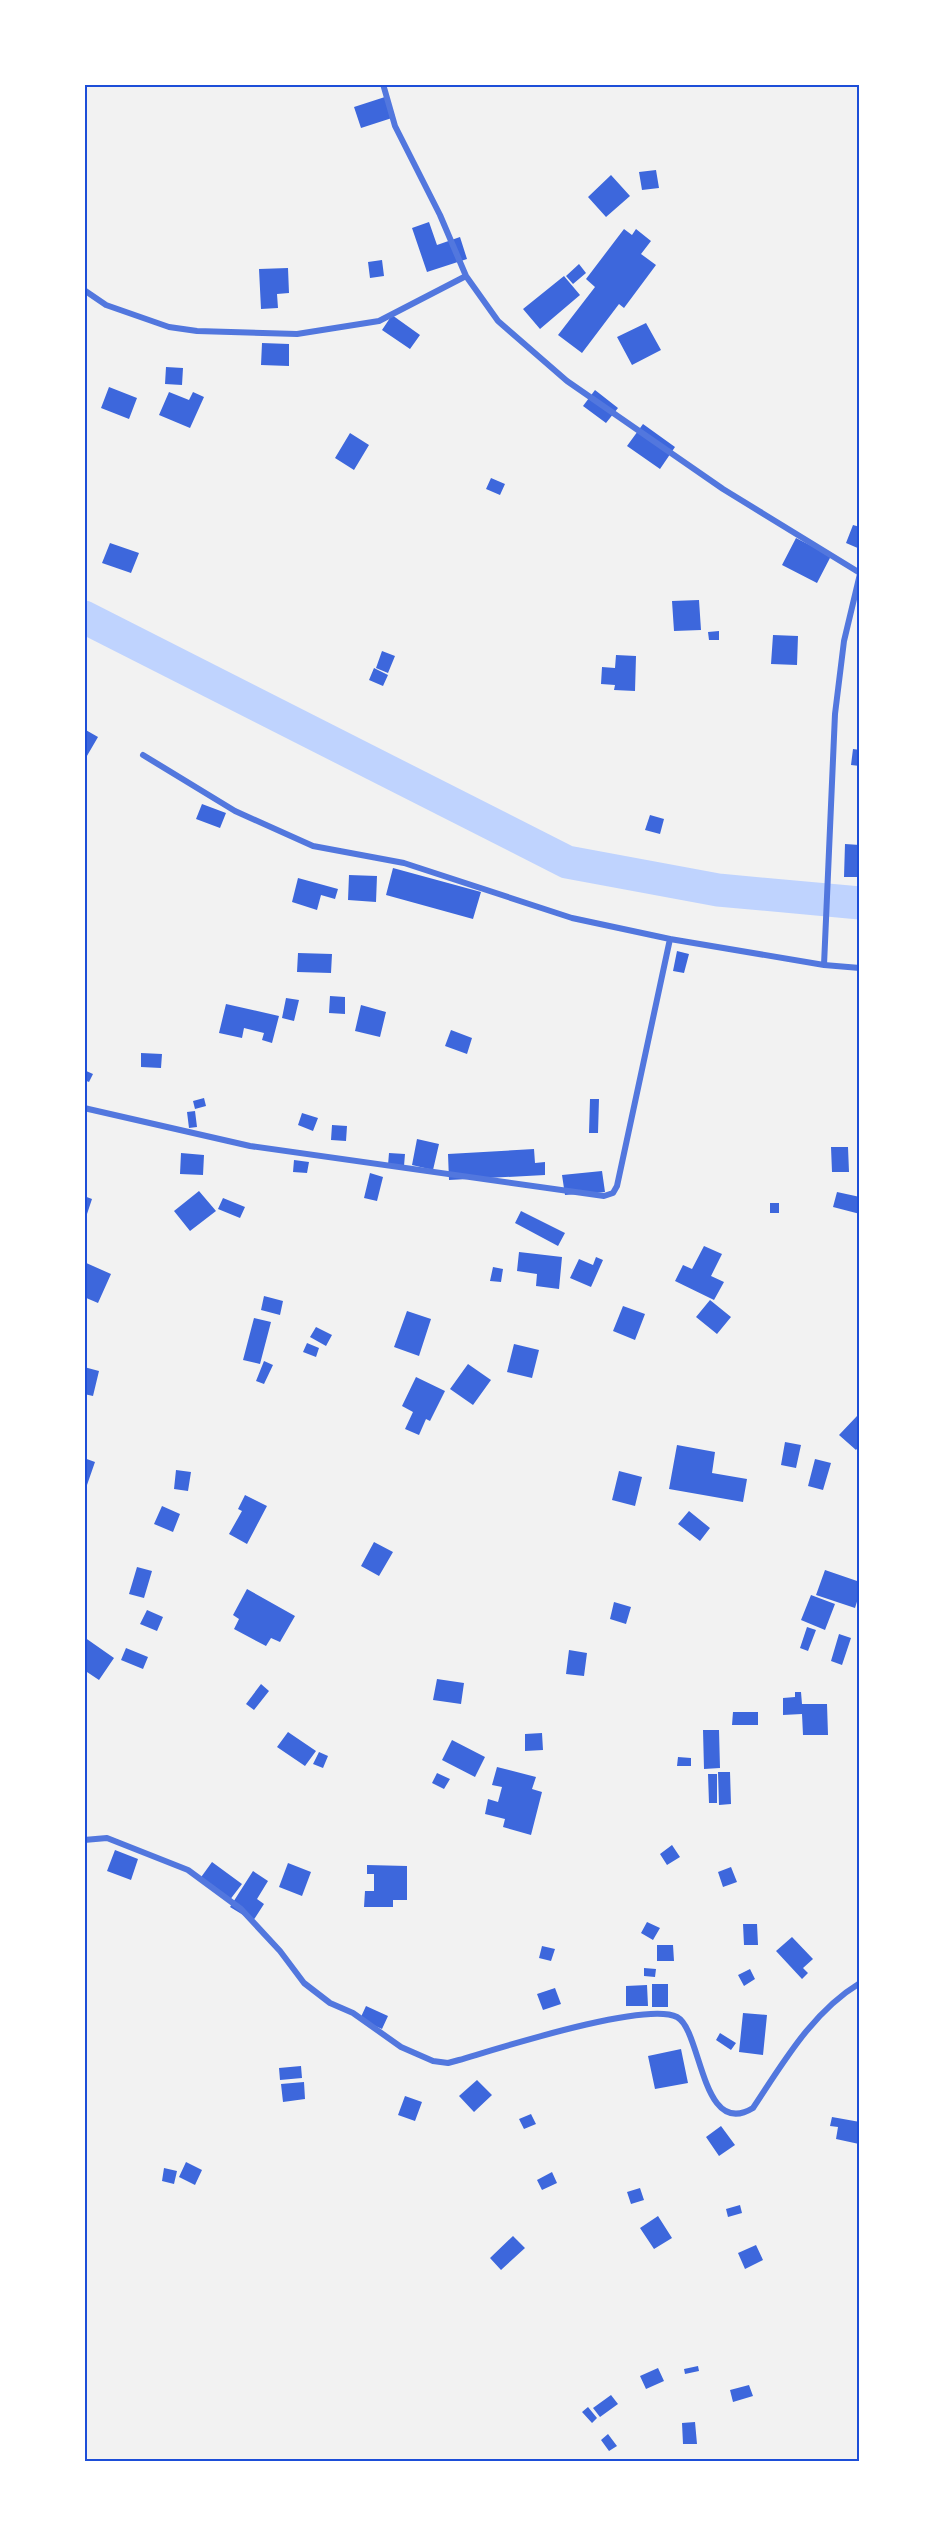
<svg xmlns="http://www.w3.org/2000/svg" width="944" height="2545" font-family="Quicksand,sans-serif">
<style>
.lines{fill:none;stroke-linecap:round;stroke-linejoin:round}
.river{stroke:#bfd3fe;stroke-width:33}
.building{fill:#3d67dc}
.minor{stroke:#5277de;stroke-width:6}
.neatline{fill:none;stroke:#1d4ed8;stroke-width:2}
</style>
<rect width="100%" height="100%" fill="#f2f2f2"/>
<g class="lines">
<path class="river" d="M84,617L567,862L718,890L860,903"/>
</g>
<path class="building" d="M388,96L395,117L361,128L354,107Z
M656,170L659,188L642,190L639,172Z
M611,175L630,196L606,217L588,197Z
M429,222L437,245L460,237L467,259L427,272L412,228Z
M624,229L632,235L636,229L651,241L641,254L656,265L624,308L619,304L582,353L558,335L595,287L586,279Z
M382,260L384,276L370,278L368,262Z
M579,264L586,273L573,284L566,276Z
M288,268L289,293L277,294L278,308L261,309L259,269Z
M564,276L580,295L540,329L523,309Z
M392,315L420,335L410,349L382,330Z
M646,323L661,350L632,365L617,337Z
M262,343L289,344V366L261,365Z
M166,367L183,368L182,385L165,384Z
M109,387L137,398L129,419L101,408Z
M595,390L618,408L606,423L583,406Z
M169,392L189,400L193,392L204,397L190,428L159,415Z
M643,424L675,447L660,469L627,446Z
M350,433L369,445L354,470L335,458Z
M491,478L505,484L500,495L486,489Z
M853,525L860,527V549L846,543Z
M796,538L831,556L817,583L782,565Z
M110,543L139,553L131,573L102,563Z
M699,600L701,630L674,631L672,601Z
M719,631V640H709L708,632Z
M773,635L798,636L797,665L771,664Z
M382,651L395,656L388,673L376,668Z
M616,655L636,656L635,691L614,690L615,685L601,684L602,667L615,668Z
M374,668L388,675L383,686L369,680Z
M84,729L98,737L84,761Z
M853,749L860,750V766L851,765Z
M202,804L226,813L220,828L196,819Z
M650,815L664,819L660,834L645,830Z
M845,844L860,845V877H844Z
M393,868L481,892L473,919L386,895Z
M349,875L377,876L376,902L348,900Z
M298,878L338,889L335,899L321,895L317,910L292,902Z
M677,951L689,954L684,973L673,971Z
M298,953L332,954L331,973L297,972Z
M330,996L345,997V1014L329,1013Z
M286,998L299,1000L294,1021L282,1018Z
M226,1004L279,1016L272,1043L262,1040L264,1033L244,1028L242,1038L219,1033Z
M361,1005L386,1012L380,1037L355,1031Z
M451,1030L472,1038L467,1054L445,1046Z
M141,1053L162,1054L161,1068L141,1067Z
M84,1070L93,1074L89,1082L84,1080Z
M204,1098L206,1106L195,1109L193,1101Z
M590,1099H599L598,1133H589Z
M195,1111L197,1127L189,1128L187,1112Z
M302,1113L318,1118L313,1131L298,1125Z
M332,1125L347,1126L346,1141L331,1140Z
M417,1139L439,1144L433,1170L412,1165Z
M831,1147H848L849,1172H832Z
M534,1149L535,1163L545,1162V1175L449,1180L448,1154Z
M181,1153L204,1155L203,1175L180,1174Z
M389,1153L405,1154L404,1166L388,1165Z
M294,1160L309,1162L307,1173L293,1172Z
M602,1171L605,1192L565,1195L562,1175Z
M370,1173L383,1177L377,1201L364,1198Z
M199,1191L216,1211L190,1231L174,1211Z
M837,1192L860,1197V1214L833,1207Z
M84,1196L92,1199L84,1223Z
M223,1198L245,1207L240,1218L218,1209Z
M770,1203H779V1213H770Z
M521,1211L565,1233L558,1246L515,1223Z
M704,1246L722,1254L711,1276L724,1282L714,1300L675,1281L683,1265L692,1269Z
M519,1252L562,1257L559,1289L536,1286L537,1274L517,1271Z
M596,1257L603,1260L591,1287L570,1278L579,1259L593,1265Z
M84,1262L111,1274L98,1303L84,1297Z
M493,1267L503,1269L501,1282L490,1281Z
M264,1296L283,1301L280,1315L261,1310Z
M710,1300L731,1317L717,1334L696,1317Z
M623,1306L645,1314L635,1340L613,1331Z
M407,1311L431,1319L419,1356L394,1347Z
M254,1318L271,1322L260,1364L243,1360Z
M316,1327L332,1335L326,1346L310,1337Z
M307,1343L319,1348L316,1357L303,1352Z
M514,1344L539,1350L532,1378L507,1372Z
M264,1361L273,1365L264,1384L256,1381Z
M468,1364L491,1380L473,1405L450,1389Z
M84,1367L99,1371L93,1396L84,1394Z
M416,1377L445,1391L430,1421L426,1419L419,1435L405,1429L413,1412L402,1406Z
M857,1416L860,1418V1445L856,1450L839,1435Z
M785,1442L801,1445L796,1468L781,1465Z
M677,1445L715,1452L712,1473L747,1479L743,1502L669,1489Z
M84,1458L95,1462L87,1485L84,1484Z
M815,1459L831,1463L823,1490L808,1486Z
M176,1470L191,1472L188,1491L174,1489Z
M619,1471L642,1477L635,1506L612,1500Z
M245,1495L267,1506L247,1544L229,1534L242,1511L238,1509Z
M162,1506L180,1514L173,1532L154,1524Z
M689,1511L710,1528L700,1541L678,1524Z
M374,1542L393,1552L379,1576L361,1566Z
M137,1567L152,1571L144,1598L129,1594Z
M825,1570L860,1582V1592L855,1608L816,1595Z
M247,1589L295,1616L280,1642L271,1638L266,1646L234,1629L239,1619L233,1615Z
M811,1595L835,1604L825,1630L801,1620Z
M614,1602L631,1607L626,1624L610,1619Z
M147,1610L163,1617L157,1631L140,1624Z
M807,1627L816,1630L808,1651L800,1648Z
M839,1634L851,1638L842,1665L831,1661Z
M84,1637L114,1658L99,1680L84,1670Z
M126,1648L148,1657L143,1669L121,1660Z
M569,1650L587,1653L584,1676L566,1674Z
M437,1679L464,1683L461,1704L433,1700Z
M261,1684L269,1691L254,1710L246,1704Z
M795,1692H801L802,1704H827L828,1735H803L802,1714L783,1715V1698L795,1697Z
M733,1712H758V1725H732Z
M703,1730H719L720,1768L704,1769Z
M288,1732L316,1751L305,1766L277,1747Z
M542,1733L543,1750L525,1751V1734Z
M452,1740L485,1757L475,1777L442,1760Z
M319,1752L328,1756L323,1768L313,1764Z
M678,1757L691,1758V1766H677Z
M497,1767L536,1777L532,1789L542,1792L531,1835L503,1827L505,1819L485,1814L488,1799L498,1802L502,1787L492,1785Z
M718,1772H730L731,1804L719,1805Z
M437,1773L450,1779L444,1789L432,1783Z
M708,1774H717V1803H709Z
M672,1845L680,1857L667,1865L660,1854Z
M115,1850L138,1859L131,1880L107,1871Z
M212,1862L242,1884L229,1901L199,1880Z
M288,1863L311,1872L302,1896L279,1887Z
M367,1865L407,1866V1900H393V1907H364L365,1891H374V1874H367Z
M731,1867L737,1882L723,1887L718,1872Z
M253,1871L268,1881L257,1899L264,1904L253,1921L230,1907Z
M647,1922L660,1928L653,1940L641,1933Z
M743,1924H757L758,1945H744Z
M792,1937L813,1959L803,1968L808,1973L802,1979L776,1951Z
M657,1945H673L674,1961H657Z
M542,1946L555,1949L551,1961L539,1958Z
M644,1968L656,1969L655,1977L644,1976Z
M750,1969L755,1979L744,1986L738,1975Z
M652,1984H668V2007H652Z
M647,1985L648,2006H626V1986Z
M555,1988L561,2004L543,2010L537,1994Z
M366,2006L388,2016L382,2029L360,2019Z
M743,2013L767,2015L763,2055L739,2052Z
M720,2033L736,2043L731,2050L716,2040Z
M681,2049L688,2083L655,2089L648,2056Z
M301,2066L302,2078L280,2080L279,2068Z
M477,2080L492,2095L474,2112L459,2096Z
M304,2082L305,2099L283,2102L281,2084Z
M405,2096L422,2102L415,2121L398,2115Z
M531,2114L536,2124L524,2129L519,2119Z
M832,2117L860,2122L859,2144L836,2139L838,2127L830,2126Z
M721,2126L735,2145L719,2156L706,2137Z
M186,2162L202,2170L195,2185L179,2177Z
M164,2168L177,2171L174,2184L162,2181Z
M552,2172L557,2183L542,2190L537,2180Z
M640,2188L644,2200L631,2204L627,2192Z
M740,2205L742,2213L728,2217L726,2209Z
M658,2216L672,2238L654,2249L640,2228Z
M513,2236L525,2248L501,2270L490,2258Z
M756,2245L763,2260L745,2269L738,2253Z
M698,2366L699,2371L685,2374L684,2369Z
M658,2368L664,2381L646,2389L640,2376Z
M749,2385L753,2396L733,2402L730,2390Z
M611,2395L618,2404L600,2417L593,2408Z
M588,2407L597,2418L592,2423L582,2412Z
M695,2422L697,2444H683L682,2423Z
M608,2434L617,2446L609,2451L601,2440Z"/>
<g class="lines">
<path class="minor" d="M383,84L395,126L440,215L466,276
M84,290L106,305L169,327L197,331L297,334L379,321L466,276L498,321L567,381L723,489L860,573
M143,755L235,811L313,846L404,863L572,918L670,939L824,965L860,968
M824,965L835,714L844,641L860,574
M84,1108L250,1146L604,1196L613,1193L617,1186L670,939
M84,1840L107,1838L188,1870L241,1909L280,1951L304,1983L330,2003L353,2013L401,2047L433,2061L448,2063L459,2060C497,2049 645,2001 677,2017C702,2030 701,2140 753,2108C783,2063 812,2012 860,1983"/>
</g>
<rect width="944" height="2545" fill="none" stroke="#ffffff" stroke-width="171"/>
<rect x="86" y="86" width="772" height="2374" class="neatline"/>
</svg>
